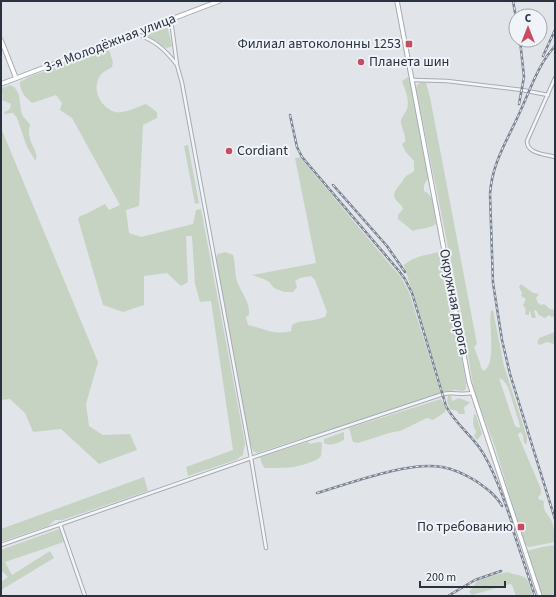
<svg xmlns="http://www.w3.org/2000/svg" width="556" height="597" font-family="'Source Sans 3',sans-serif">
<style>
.green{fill:#c7d3c2;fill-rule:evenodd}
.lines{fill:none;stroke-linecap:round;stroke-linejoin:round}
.street-casing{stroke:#a6abb3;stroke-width:4.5}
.secondary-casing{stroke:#a6abb3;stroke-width:5.5}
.street{stroke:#f4f5f8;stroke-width:2.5}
.secondary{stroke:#fff;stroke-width:3.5}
.rail-casing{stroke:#7b8492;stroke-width:2.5}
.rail{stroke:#f0f3f7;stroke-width:1;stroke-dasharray:3;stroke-linecap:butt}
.poi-dot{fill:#ca4a5f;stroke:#f0f3f7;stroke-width:1.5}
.labels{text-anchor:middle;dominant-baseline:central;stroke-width:4;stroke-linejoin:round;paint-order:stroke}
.street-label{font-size:14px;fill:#2a3240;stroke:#f0f3f7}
.poi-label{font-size:14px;fill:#2a3240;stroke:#f0f3f7;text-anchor:end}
</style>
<rect width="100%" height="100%" fill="#e1e4e9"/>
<path class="green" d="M161,25H165L167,26L172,45L171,47L166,48L146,35V33L147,31Z
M105,48L109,50L113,62L112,67C108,70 102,72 100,76C91,90 101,108 115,112C124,114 137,107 146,104L157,112V118L143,125L139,206L126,210L129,233L141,237L193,224L196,210L201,209L245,443L243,455L236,460L188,476L186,467L233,450L211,301L200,302L195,284L192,236H186L188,282L181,286L167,273L144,276V305L123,312L103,305L78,219L80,216L86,214L105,204L109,210L120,205L72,118L60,110L62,103L56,95L32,103C25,97 20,92 20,82L29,77Z
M408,77L410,81L428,178L424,185V191C436,196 434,213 436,224C430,229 420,228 413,231L398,219V215L403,209L402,206C390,196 393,193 402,182C404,179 403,179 406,176C409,174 412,173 414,171V161L405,151L402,144L405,142C406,133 400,126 401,120C402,116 406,113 407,109C410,101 405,89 402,81Z
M421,82L426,83L430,97L477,344L474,347L480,363L481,368L484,371C497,363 488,324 491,311L493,310L504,366L527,437V443L525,444C522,440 525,435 520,432L518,435L541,489V494L539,496L538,499L544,501C542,514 551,515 553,525C554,531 555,536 555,542L529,547L525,545L495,447L474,391L460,307L416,88L417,85ZM499,378L503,380L508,387L520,426L519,428L515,426Z
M10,85C22,89 19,105 22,114C24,119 28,121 30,125C29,130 28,133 30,138C31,146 38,151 36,160H35L27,147L17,118L13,113L4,114L5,112L10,109L11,104L2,100L3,95L1,94V88Z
M1,128L98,362L86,404L89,426L103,435L130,434L137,450L99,464L61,429L33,432L25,413L10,399L1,400Z
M188,145L199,203L195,204L184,146Z
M300,157L392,267L401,277L409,292L441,394L257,453L253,451L250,443L216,257L218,253L219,254L225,252L233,255C236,265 234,277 239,286C244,296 250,304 249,315L246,317L248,325C264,328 274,336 291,331L292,325L298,322L314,320L325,317L327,312L315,280L311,276L300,278L295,281L297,287L293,292H284L274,288L269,282L264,279L252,275L316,263L295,158Z
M439,252L443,256L466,383V389L464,391L455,390L443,392L404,265C414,256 427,255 439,252Z
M521,284L533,293L539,294L536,298L538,303L541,305L544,304L550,309L555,310V316L552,317L549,315L545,318L539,315L536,310L534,311L536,318H532L530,311L529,312V315H526L525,313L526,310L523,305L526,299L521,296L522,293L519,287Z
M555,332L554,344L547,342L540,345L537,343L539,338Z
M448,396H451L452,401L459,398L469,402L470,403L464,407L465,414H459L457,411L450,409L447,401Z
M441,399L446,408L445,412L433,420L427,418L400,431L389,433L358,443L353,442L349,428Z
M474,414L476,415L482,434L477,440L474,436L476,432L473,424Z
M344,432V440C338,443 330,447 324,443V439Z
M308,442L310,444L319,442L322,443L321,456C318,461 300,466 293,467C291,468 267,468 265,468C262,466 261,460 260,457Z
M144,477L148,491L62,520H55L48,526L1,542V529Z
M59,529L64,542L5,562L12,575L50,551L54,558L1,590V582L8,577L1,570V550Z
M555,545V596H542L527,551L542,547Z
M507,572C526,579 527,572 533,596H516L512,585L510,584L472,595L469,592L477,581L491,576Z"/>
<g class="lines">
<g class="street-casing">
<path id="street" d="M171,20L177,65L182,83L251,458L266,548
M134,33C154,40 164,48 177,65
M555,78L527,141C527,154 545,154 555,157
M413,80L447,81L522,90L548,95
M60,524L85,596
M1,545L251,458L443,394C452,392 462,395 472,393"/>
</g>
<g class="secondary-casing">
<path id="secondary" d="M397,1L469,382L540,596
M1,40L16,78
M1,84L219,1"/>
</g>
<use href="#street" class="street"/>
<use href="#secondary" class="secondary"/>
<g class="rail-casing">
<path id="rail" d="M513,1L516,18
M555,46C537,66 530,91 519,114C507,141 492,163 490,194L493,283L502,340L510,374L555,519
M543,56L555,30
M519,104L524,77L520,40
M290,115L297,147L302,157L399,271L405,279L412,293L446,406C454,422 468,432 479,447C493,466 506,505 514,529
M333,185L387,246L405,272
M317,493C351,483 408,461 442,467C454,469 466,475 476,481C486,488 496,495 502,506
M511,524L535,596
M448,596L475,580L501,571"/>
</g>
<use href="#rail" class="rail"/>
</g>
<g class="poi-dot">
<rect x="405" y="40" width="8" height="8" rx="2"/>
<circle cx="361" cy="62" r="4"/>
<circle cx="229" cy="151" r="4"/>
<rect x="517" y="523" width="8" height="8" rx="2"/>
</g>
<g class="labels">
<g class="street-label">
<text transform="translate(110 43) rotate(-21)">3-я Молодёжная улица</text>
<text transform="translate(454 302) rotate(79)">Окружная дорога</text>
</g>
<g class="poi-label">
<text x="401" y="44">Филиал автоколонны 1253</text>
<text x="369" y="62" text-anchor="start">Планета шин</text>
<text x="237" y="151" text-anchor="start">Cordiant</text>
<text x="513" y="527">По требованию</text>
</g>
</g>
<rect width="556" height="597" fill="none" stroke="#2a3240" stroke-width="4"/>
<g transform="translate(528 28)"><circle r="19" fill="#f0f3f7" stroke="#a1a6ae"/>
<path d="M0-3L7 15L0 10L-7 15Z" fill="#ca4a5f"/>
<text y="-6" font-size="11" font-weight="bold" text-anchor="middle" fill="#2a3240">С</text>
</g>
<path d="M420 581v6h85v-6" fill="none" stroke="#2a3240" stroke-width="2"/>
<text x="426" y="581" font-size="12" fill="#2a3240" stroke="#f0f3f7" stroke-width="3" paint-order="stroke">200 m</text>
</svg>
